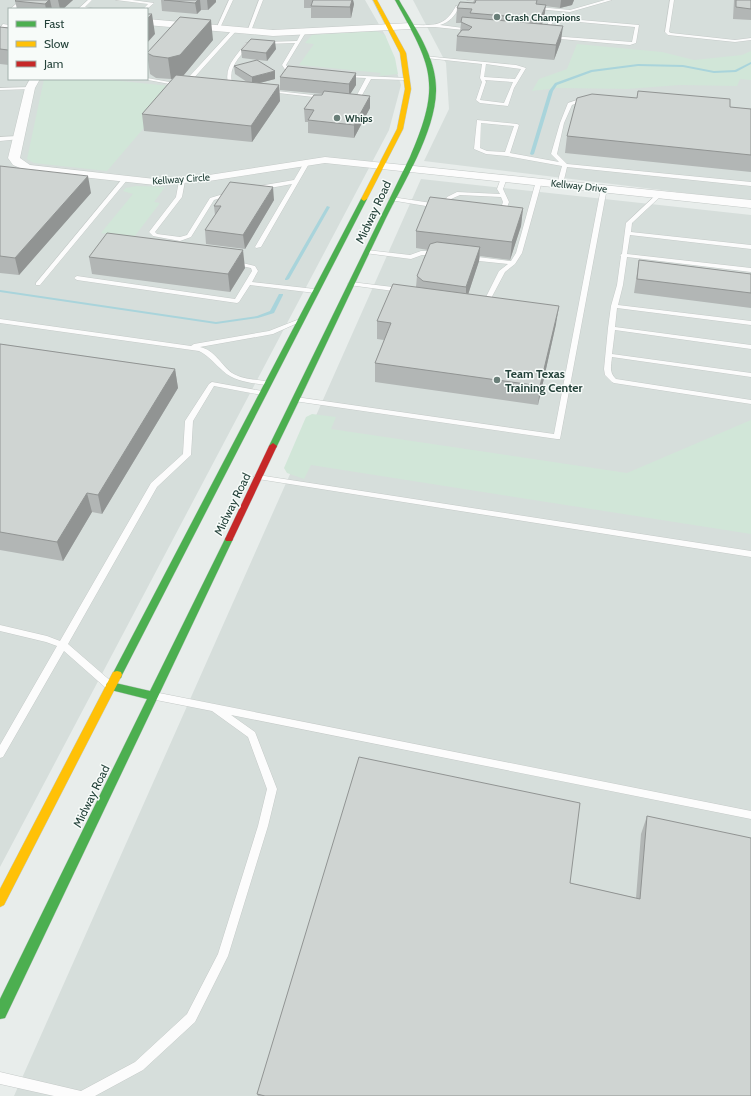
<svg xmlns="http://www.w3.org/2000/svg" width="751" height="1096" font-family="Cabin,sans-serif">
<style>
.built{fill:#d6dedb;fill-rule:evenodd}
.green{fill:#d1e6d8}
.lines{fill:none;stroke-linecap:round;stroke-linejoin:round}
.stream{fill:#a9d4db;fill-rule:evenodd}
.lane-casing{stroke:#c5cac8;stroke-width:1}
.street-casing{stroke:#c5cac8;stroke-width:1}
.fast-casing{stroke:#c3cbc8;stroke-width:1}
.slow-casing{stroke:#c3cbc8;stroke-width:1}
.jam-casing{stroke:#c3cbc8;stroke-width:1}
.lane{fill:#fcfcfc;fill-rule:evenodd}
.street{fill:#fcfcfc;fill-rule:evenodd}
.fast{fill:#4caf50;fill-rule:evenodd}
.slow{fill:#ffc107;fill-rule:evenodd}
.jam{fill:#c62828;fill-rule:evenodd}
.wall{fill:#b2b6b5}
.shaded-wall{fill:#919493}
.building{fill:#cfd4d2;stroke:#919493}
.poi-dot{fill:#697e78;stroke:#f7fbf9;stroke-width:1.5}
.labels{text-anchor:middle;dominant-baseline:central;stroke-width:3;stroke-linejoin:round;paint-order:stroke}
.far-poi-label{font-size:10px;font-weight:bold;fill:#24423a;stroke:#f7fbf9;text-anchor:start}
.far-street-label{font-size:10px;fill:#24423a;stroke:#f7fbf9}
.street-label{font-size:12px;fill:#24423a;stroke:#f7fbf9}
.poi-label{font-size:12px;font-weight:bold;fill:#24423a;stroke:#f7fbf9;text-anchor:start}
</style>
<rect width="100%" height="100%" fill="#e8edeb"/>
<path class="built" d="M0,0H365L385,35L401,85L389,130L0,867ZM9,9H147V79H9Z
M413,0H751V201L424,161L449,109L446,63Z
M421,179L751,215V1096H14Z"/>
<path class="green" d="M376,31L385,35L395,58L398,74L379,76L381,73L299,65L314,44L305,43L312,35Z
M577,44L662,52L694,60L742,55L751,51V80L740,79L737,86L680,85L628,89L557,88L532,91L539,79L567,69Z
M44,79H102L179,87L107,171L34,163L27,159Z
M136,186L165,187L154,202L160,203L134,237L101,233L133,194L123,191L126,188Z
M312,414L336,417L331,429L627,473L751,420V534L311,465L304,479L287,473L284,468L306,417Z"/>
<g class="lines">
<path class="stream" d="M751,62V64L736,72L714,73L683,67L638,66L592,72L557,85L553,91L534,154L532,155L530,154L549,91L555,83L591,70L638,64L683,65L714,71L735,70Z
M327,206L330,207L289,279L287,280H285V279Z
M0,290L216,322L257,316L270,311L279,294H283V295L274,313L258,318L216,324L0,292Z"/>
<g class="lane-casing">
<path id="lane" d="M21,0H26L15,9H10Z
M88,0H92L85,7L96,9H78Z
M116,0H132L154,3L147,9H143L148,4Z
M229,0H233L220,28L216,29Z
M259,0H263L251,31L247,32Z
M467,0L500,2L501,0H505L502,4Z
M523,0H527L526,3L528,6L570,10L605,0H612L570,12L525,8L522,3Z
M670,0H674L669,32L671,33L735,40L751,38V40L735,42L668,35L665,32Z
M456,6L459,7C455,16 450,22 440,25L471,29L473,30V31L435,27H411L409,26L411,25C433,25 444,28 456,6Z
M557,18L639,25L636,43L630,45L549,38V36H551L632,42L635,27L557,20L553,21L547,34L543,35L550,19Z
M3,24L9,25V27H6L0,31V28Z
M233,29L237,30L192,80L175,85L143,79H147V78L175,83L188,78Z
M302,31L306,32L286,65L289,69L298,71L296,72L286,71L282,65L295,43L265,44L263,43L265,42L297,41Z
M246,43L250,44C241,56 228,66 232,82L239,86L237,87L228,83C224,66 237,55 246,43Z
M424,56L516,65L526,68L514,88L508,106L480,103L476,100L482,82L480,78L482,64L426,58L424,57ZM486,64L521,69L515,79L484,77ZM485,80L513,82L504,103L480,100L486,82Z
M343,75L406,78L408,79L406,80L371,79L361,97L352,100L350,99L357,95L366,78L345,77H343Z
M30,87H32V89L0,90V88Z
M268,90L322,96L324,97L322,98L270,92H268Z
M583,98L587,99L572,105L564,123L557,154L567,164L751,182V186L567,167L563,184L560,186L557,184L562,166L507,156L486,154L474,149L477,120L517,124L519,125L510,153L559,162L551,154L560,123L568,103ZM481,123L514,126L505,152L487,151L480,148Z
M18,136L20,137V139L0,141V137Z
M305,161L310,162L261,247L256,248L255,247L292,184L259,190L256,188L259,186L294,180Z
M504,176L507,178L503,189L509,202L505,213L498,216L495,214L500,211L503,202L501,197L460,195L451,199L446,210L441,209L447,197L457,192L500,194L497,189L501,178Z
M123,178L128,179L40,285H36V283Z
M182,179L185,181L182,197L155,232L157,234L180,237L187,235L210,198L230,192L233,194L214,200L191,237L180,241L153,236L149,232L176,197L179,181Z
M539,179L542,181L522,253L515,264L505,272L487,306H483L482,305L499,271L508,264L470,260L467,258L470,256L511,261L516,253L536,181Z
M604,186L607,188L560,439H557L294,401L293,399L294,397H296L554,434L601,188Z
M658,193L663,194L632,223L631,232L751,245V249L630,235L627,254L751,268V272L627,257L623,285L618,305L751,321V325L617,308L615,327L751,345V349L615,330L612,354L751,373V377L612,357C611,367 609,372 616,379L751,400V404L614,383L612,382L605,375L604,369L608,328L611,306L617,285L621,256L620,255L622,254L626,223Z
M392,197L438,204L441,206L438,208L390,200L389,199Z
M367,250L410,255L421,251H437L440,253L437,255H422L411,259L365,253V251Z
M234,261L255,266L258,271L252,282L315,289L318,291L315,293L250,285L239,302L237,303L77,280L74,278L77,276L235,299L252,271L251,268L232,264L231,263Z
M351,282L401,288L404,290L401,292L349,285L348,284Z
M0,319L191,346L194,344L269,331L297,320H301L302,321L273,334L200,347C215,350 221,365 232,373C243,380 257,379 269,382L270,383L267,385C252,383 235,382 223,371C215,364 209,356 199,351L0,323Z
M212,382L262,391L265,393L262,395L214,386L193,421L191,455L157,487L68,644L113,683L114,686L113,689L110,690L107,689L64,651L3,757L0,758V745L57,646L46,642L0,631V625L47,636L60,641L151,483L183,454L185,421L209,384Z
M255,475H258L751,551V557L258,479L254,477Z
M154,692L751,811V819L231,715L255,732L277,789L268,826L228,956L195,1022L143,1070L95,1096H54L0,1084V1072L81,1091L135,1062L187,1014L218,954L258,826L267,789L248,737L212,711L151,699L149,696L151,693Z"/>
</g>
<g class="street-casing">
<path id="street" d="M147,19L273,30L411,23L416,26L411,29L273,36L147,25Z
M30,79H40L35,88L20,158L30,165L155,179L209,175L325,157L751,200V208L325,163L209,181L155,185L27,171L13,165L8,158L25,88Z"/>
</g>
<g class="fast-casing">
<path id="fast" d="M395,0H399C415,28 437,58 436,91C435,133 403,183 385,220C349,295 314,371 277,446L276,448H270L269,446L410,157C442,83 432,67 395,0Z
M364,197L367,199L122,675L121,678L117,679L113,678L112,675L361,199Z
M229,536L233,539L5,1018L0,1019V999L147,699L107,689L106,686L107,683L111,682L150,691L225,539Z"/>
</g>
<g class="slow-casing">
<path id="slow" d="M373,0H377L406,53L411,89L403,129L367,199L364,201L361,199L397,129L405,89L400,53Z
M117,671L121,672L122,675L4,905L0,907V889L113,672Z"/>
</g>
<g class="jam-casing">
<path id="jam" d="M273,443L277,446L233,539L232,541H226L225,539L269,446Z"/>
</g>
<use href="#lane" class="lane"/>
<use href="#street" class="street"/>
<use href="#fast" class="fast"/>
<use href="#slow" class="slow"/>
<use href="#jam" class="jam"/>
</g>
<path class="wall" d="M16,0H73L63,9H17L15,1Z
M161,0H216V2L208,10H201L197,14L162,11Z
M304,0H353L354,4L351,18H311V8H304Z
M474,0H538V4V0H574L572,5L560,8L545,6L544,19L542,24L561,41L554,60L456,51L457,36L460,32L461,23H456L457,8L473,3Z
M734,0H751V20L733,19Z
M0,27L9,28V65L0,64Z
M213,40L183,76L247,82L235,74L234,66L275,79L259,83L279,85L280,101L252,142L144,131L142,114L173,79H171L156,78L150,74L147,53Z
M276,49L267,61L242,58L241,50Z
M280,77L356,85L350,94L370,108L354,138L308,133V122H305L304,109L322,95L323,94L280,90Z
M730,107L751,109V172L565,153L567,136Z
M0,166L91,193L19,275L0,273Z
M274,200L245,249L206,244L205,230L215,215L214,206Z
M523,208L521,226L510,260L480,256L479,261L468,294L556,324L538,405L375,382V363L384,340L377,339V321L416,287L417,276L428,250L416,248V231Z
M89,257L245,268L230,292L92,274Z
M639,260L751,274V308L634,293Z
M0,344L175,369L178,388L102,514L92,512L63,561L0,550Z
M647,816L751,1096H258L257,1094L570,883L636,898L641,834Z"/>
<path class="shaded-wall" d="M49,0H50L52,9H46L45,4Z
M58,0H73L63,9H60Z
M198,0H200L201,10L197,14L195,3Z
M207,0H216V2L208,10Z
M352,0H353L354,4L351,18L350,7Z
M561,0H574L572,5L560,8Z
M546,5L544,19L538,34L540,19Z
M152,14L155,34L147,43V19Z
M211,20L213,40L183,76L171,79L168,58Z
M563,26L561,41L554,60L556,45Z
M275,41L276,49L267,61L266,53Z
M275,71V79L252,85V77Z
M356,73V85L349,96V84Z
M279,85L280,101L252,142L251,126Z
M370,96V108L354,138V125Z
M88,176L91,193L19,275L15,258Z
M273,187L274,200L245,249L243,235Z
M523,208L521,226L510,260L512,242Z
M480,247L479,261L466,301V287Z
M243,250L245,268L230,292L228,274Z
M559,306L556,324L538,405L540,386Z
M175,369L178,388L102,514L98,495Z
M87,493L92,512L63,561L57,542Z"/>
<path class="building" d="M16,0H49L45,4L15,1Z
M164,0H198L195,3Z
M313,0H352L350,7L311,6Z
M476,0H537L536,4L546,5L540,19L470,13L472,9L457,8L460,2L475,3Z
M736,0H751V9L736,7Z
M147,14H152L147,19Z
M180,17L211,20L180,55L168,58L153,56L147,53Z
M462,17L563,26L556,45L457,36L462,30H469L472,27L461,22Z
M0,27L9,28V49L8,50L0,49Z
M251,39L275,41L266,53L241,50Z
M257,60L275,71L252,77L234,66Z
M288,66L356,73L349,84L280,77Z
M176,75L279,85L251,126L142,114Z
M324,91L370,96L354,125L308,120L314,110L304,109L314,95H322Z
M638,91L730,99V107L751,109V155L567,136L577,98L592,94L637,98Z
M0,166L88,176L15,258L0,256Z
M230,182L273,187L243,235L205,230L221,206H214Z
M430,197L523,208L512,242L416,231Z
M107,233L243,250L228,274L89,257Z
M437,242L480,247L466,287L423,281L417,276L430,244Z
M639,260L751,274V293L637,279Z
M393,284L559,306L540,386L375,363L391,323L377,321Z
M0,344L175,369L98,495L87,493L57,542L0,532Z
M359,757L580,803L570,883L640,899L647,816L751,838V1096H265L257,1094Z"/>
<g class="poi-dot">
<circle cx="497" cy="17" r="4"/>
<circle cx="337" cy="118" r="4"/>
<circle cx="497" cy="380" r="4"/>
</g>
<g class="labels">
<g class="far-poi-label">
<text x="505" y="17">Crash Champions</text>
<text x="345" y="118">Whips</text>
</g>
<g class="far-street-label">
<text transform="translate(181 179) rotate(-4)">Kellway Circle</text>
<text transform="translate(579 186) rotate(6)">Kellway Drive</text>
</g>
<g class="street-label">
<text transform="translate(373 212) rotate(-65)">Midway Road</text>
<text transform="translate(232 504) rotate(-64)">Midway Road</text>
<text transform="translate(91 796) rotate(-64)">Midway Road</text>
</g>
<g class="poi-label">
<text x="505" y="373">Team Texas<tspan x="505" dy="14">Training Center</tspan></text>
</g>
</g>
<rect x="8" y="8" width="140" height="72" fill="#f7fbf9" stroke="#a3b1ad"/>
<rect x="16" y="21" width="20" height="6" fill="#4caf50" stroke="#a3b1ad"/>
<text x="44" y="28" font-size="12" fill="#24423a">Fast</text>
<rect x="16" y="41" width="20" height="6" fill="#ffc107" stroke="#a3b1ad"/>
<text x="44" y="48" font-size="12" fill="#24423a">Slow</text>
<rect x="16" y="61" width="20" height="6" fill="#c62828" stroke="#a3b1ad"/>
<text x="44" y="68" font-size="12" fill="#24423a">Jam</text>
</svg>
